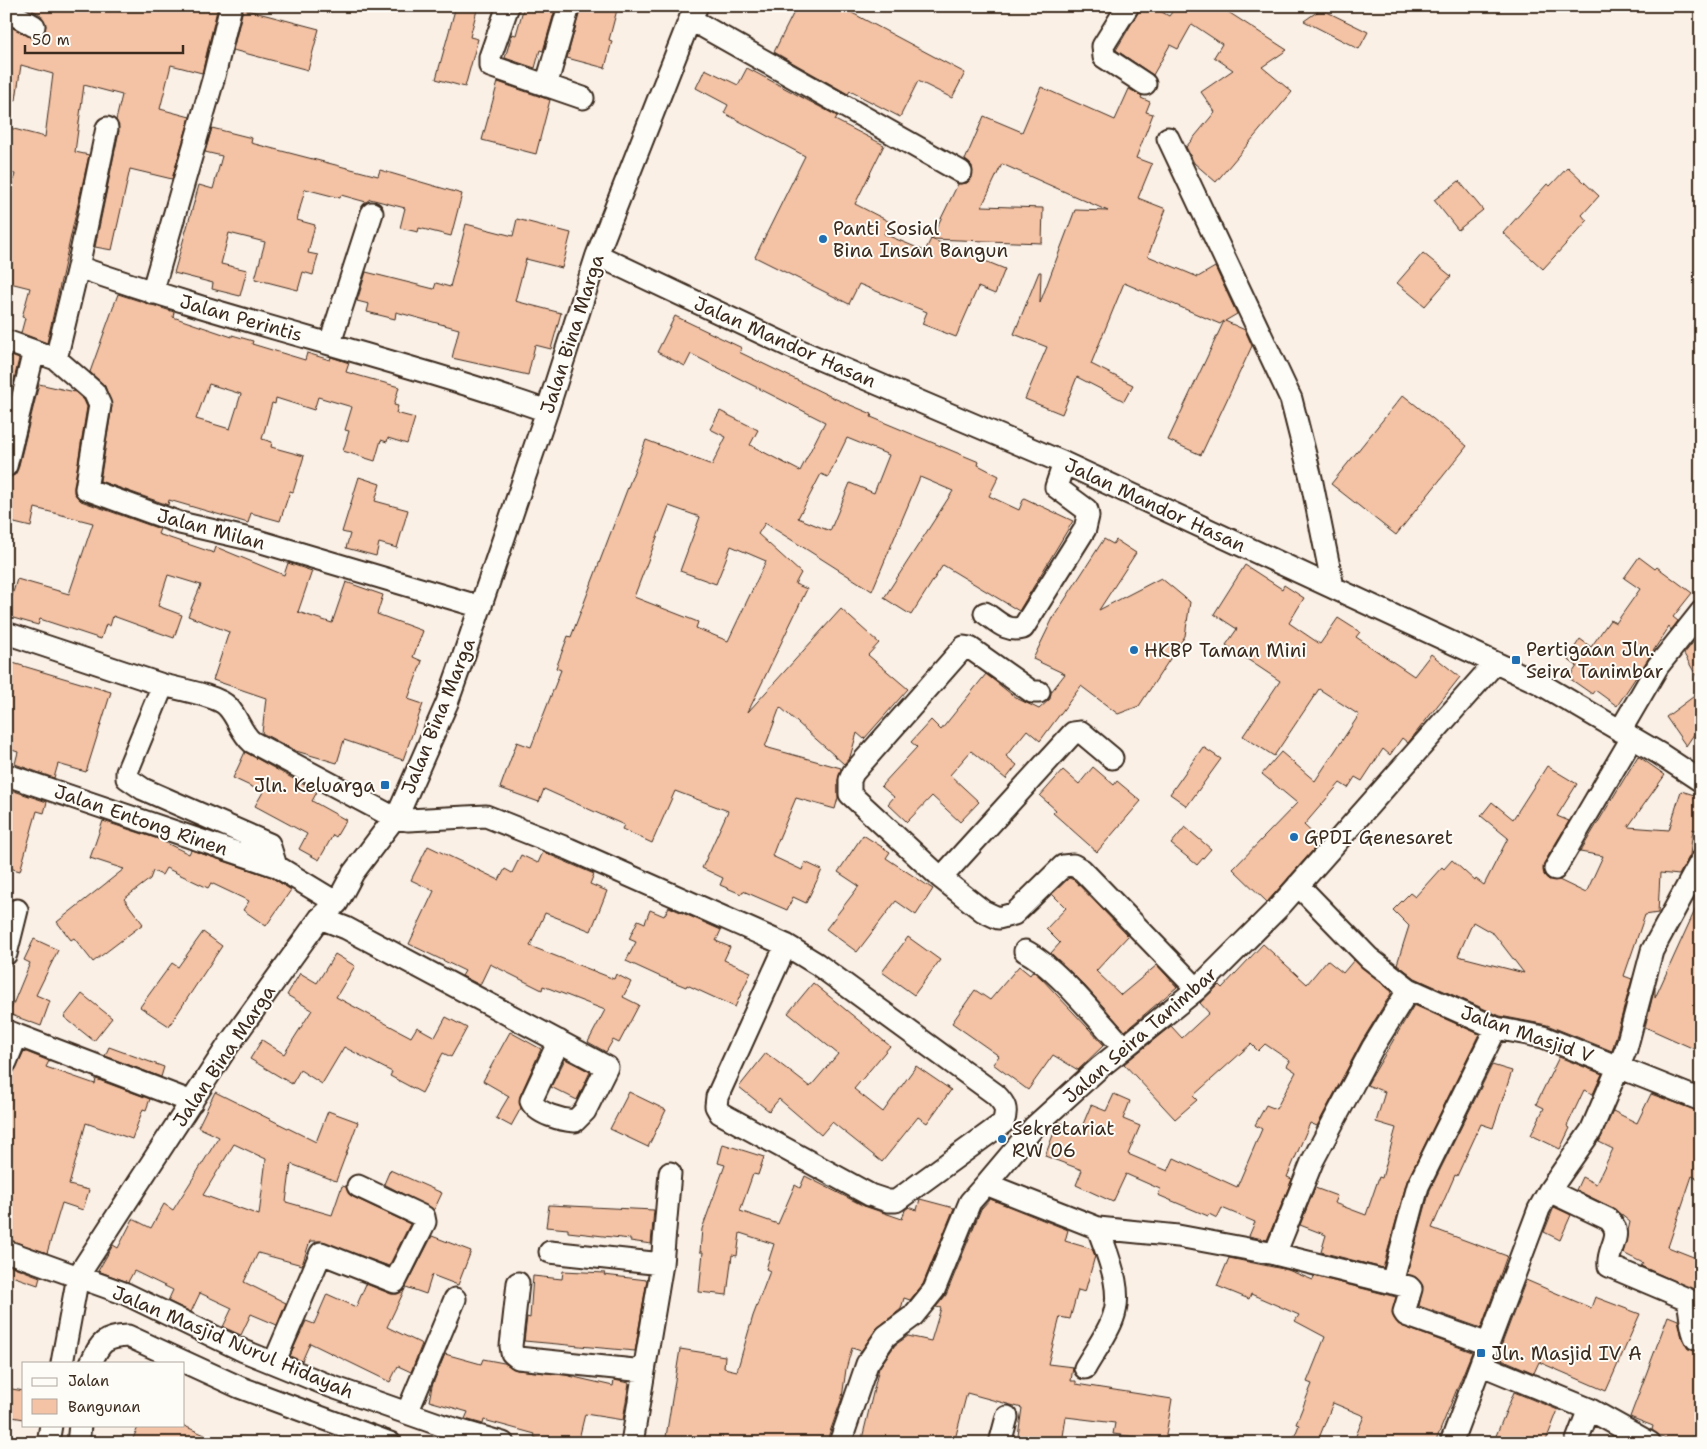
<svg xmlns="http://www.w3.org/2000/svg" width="1707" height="1449" font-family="'Shantell Sans',sans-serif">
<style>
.building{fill:#f4c2a4;stroke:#3b2a1e;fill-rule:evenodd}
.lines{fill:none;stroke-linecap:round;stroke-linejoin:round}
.minor-casing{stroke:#3b2a1e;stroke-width:25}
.minor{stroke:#fdfcf7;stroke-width:21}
.poi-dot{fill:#1f6fb2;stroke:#fdfcf7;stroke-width:2}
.labels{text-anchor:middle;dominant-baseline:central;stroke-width:4;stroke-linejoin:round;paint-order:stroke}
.poi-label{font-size:19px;fill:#3b2a1e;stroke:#fdfcf7;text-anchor:start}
.street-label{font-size:19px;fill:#3b2a1e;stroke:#fdfcf7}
</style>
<rect width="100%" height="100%" fill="#fbf0e6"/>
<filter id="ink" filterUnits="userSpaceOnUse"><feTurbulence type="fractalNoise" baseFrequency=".02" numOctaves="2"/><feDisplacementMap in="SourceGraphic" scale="10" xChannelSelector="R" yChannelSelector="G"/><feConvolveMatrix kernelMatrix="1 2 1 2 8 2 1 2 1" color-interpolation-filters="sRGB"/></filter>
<g filter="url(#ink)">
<path class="building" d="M25,6H101L122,12L123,6H218L202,73L171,65L160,109L190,117L172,179L130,169L112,250L95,247L119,131L116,120L122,95L84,85L75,152L89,155L47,343L21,333L25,318L22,317L30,288L6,282V209L15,174L6,172V127L45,137L53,74L21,65L16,100L6,99V25L34,38L41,36L46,26L41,15Z
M456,6H478L470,37L478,39L465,87L436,79Z
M524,6H556L543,51L540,50L535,68L505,58L512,34L516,35Z
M581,6H618L609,40L612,41L605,68L567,58Z
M797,6H839L965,73L952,98L918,81L900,117L850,91L848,94L774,52Z
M1142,6H1151L1169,16L1172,12L1163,6H1219L1287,50L1262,67L1292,92L1216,182L1194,163L1186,147L1215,112L1201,92L1233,70L1214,57L1222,44L1192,24L1178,49L1170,45L1153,75L1116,50Z
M243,9L319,29L308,70L233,50Z
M1321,9L1368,32L1359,49L1304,21Z
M747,68L837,116L835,120L884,145L855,204L890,222L884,234L925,251L931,239L1005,269L995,294L978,287L956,337L922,324L927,312L859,284L849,304L755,257L805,156L724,113L728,105L696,88L705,69L738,85Z
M498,82L550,100L536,154L482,140Z
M1041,87L1115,120L1129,89L1142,96L1141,98L1150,102L1146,112L1153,114L1136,158L1152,164L1138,198L1166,209L1148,256L1198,277L1215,267L1237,314L1225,321L1245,330L1252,346L1201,455L1168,440L1224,321L1220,324L1124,283L1091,364L1133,385L1124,401L1077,377L1062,414L1025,399L1047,347L1014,334L1039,272H1041L1040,303L1075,210L1108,211L1002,164L982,206L1043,208L1042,243L931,239L958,184L967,183L972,178V166L965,160L984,116L1022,132Z
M212,128L252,138L251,143L378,176L380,170L462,194L451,236L419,228L418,232L400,228L405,208L370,199L366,202L341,195L340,198L305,189L297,220L315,225L308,253L318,255L313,275L303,272L298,290L255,279L265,242L229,233L221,264L247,270L240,296L212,289L213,283L174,273L199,185L213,189L222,156L205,152Z
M1568,167L1599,196L1582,215L1587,221L1543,269L1503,233L1547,184L1550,186Z
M1459,181L1483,210L1458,230L1434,200Z
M517,219L571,233L562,268L526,259L515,301L561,313L551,349L535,345L528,375L452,358L459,329L396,312L395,319L367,312L369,304L357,301L366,272L434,289L436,283L450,287L466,224L513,236Z
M1423,253L1451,276L1425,306L1397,283Z
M118,294L174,312L173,317L232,337V335L253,341L252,344L305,360L307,353L330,360L331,357L349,363L346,372L399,387L394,405L398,406L396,413L415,418L407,444L388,438L387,442L381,440L375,461L343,451L349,431L345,430L352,407L318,397L314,410L276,398L275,404L272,403L262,439L272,442L271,447L304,456L293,492L290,491L280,521L251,513L248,523L169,500L168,505L100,481L112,406L105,386L90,372ZM209,384L241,394L230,429L196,419Z
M675,316L742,348L739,352L836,399L872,414L871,417L979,462L978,465L999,476L989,496L1019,510L1024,498L1073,521L1019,611L943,565L911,615L884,598L953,491L920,477L872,591L765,523L758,534L801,573L795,584L807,589L748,712L841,609L879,643L868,655L908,689L864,739L857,733L850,757L844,764L780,707L765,747L841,768L838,780V798L835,809L796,798L777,843L772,856L802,870L805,862L822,870L806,903L793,897L787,910L743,891L741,894L720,885L723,878L702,868L728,811L675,791L652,843L622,829L624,825L544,789L539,802L500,788L517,742L531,747L561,670L556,668L568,636L571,637L646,440L712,465L726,437L710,429L720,411L758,430L750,445L800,471L825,422L691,354L685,366L657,352ZM847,438L889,455L874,493L850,483L830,531L798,518L821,474L828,477ZM669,506L700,517L680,571L716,584L731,546L766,561L728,641L696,628L698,622L634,597Z
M6,354L19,359L11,392L6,391Z
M39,384L75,392L84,400L87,407L74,487V493L81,501L160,529L158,534L214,553L216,547L284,575L288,563L312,571L298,612L332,623L346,582L383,595L377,614L423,631L413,657L422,661L408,699L423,704L403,760L344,740L337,763L296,751L262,733L266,698L213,680L229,632L188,616L201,585L168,575L158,606L182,615L174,638L113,616L110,626L106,624L101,639L40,619L38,625L6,616L17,579L69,594L93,523L35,508L31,527L6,521V478L15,475L18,469Z
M1403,395L1467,446L1396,535L1331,484Z
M359,477L380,484L375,501L408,510L397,548L379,543L376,556L346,548L350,534L342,532Z
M1104,539L1113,544L1116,540L1136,553L1099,610L1161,578L1190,602L1185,636L1139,706L1118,714L1081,686L1040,741L1027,730L1006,756L1017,765L1006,779L971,751L950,775L979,802L960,822L932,796L907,822L888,804L894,797L881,786L917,747L911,742L931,720L941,730L986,674L1016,698L1039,709L1050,699L1051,692L1065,674L1033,659L1053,618Z
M1639,557L1655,569L1657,567L1692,593L1673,617L1678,621L1671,630L1669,627L1617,706L1595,690L1592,694L1569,678L1577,666L1567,659L1580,639L1591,647L1610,620L1616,623L1640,589L1624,578Z
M1245,565L1282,589L1284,585L1304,598L1289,623L1320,644L1338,618L1360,632L1356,637L1414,676L1431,654L1460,677L1408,743L1402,738L1390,755L1383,749L1362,781L1355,777L1348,788L1340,783L1304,825L1321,841L1267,902L1233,869L1297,803L1262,774L1281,752L1315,781L1359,715L1319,689L1274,756L1243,736L1280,681L1226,645L1237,629L1214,614Z
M1699,635L1701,636V684L1684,654Z
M6,661L111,692L86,772L58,764L54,778L15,764L18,752L6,748Z
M1701,691V724L1686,746L1666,717Z
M1203,747L1221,759L1187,806L1170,794Z
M245,752L317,792L312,801L346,820L336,837L333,835L319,860L299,849L307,834L255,806L263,792L233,778Z
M1638,756L1665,775L1628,827L1669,830L1681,791L1701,797V832L1693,829L1690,855L1679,875L1660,873L1658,913L1645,915L1624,976L1632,979L1612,1051L1547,1025L1500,1016L1415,978L1397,964L1409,926L1393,910L1410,893L1415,897L1442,867L1444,869L1452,860L1475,881L1476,879L1484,885L1508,838L1481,816L1492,802L1513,819L1547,766L1577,784L1557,816L1569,821L1544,863V875L1549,880H1559L1586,893L1603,856L1580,852ZM1473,922L1494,934L1524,973L1458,956Z
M1093,767L1114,785L1117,781L1141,801L1097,852L1053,813L1056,810L1040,796L1063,770L1079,784Z
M8,789L47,802L44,813L37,811L20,871L6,867Z
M103,821L158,839L189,854L191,850L271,877L291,890L266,926L243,910L249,901L211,883L208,888L166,868L162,875L153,871L150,879L124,899L143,924L93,962L74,938L71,940L57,922L124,869L90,858Z
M1185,827L1211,849L1197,865L1171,844Z
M863,835L890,852L886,858L933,889L916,915L896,901L857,952L826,929L859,886L838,872Z
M428,846L499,880L505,869L512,873L521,855L538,863L543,852L594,874L590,884L607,891L591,931L545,913L530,946L614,979L616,974L631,982L623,997L639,1005L619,1043L613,1040L606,1052L588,1042L605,1010L543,986L542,990L490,964L480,985L462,976L465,971L409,944L434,891L411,880Z
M1069,878L1074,880L1128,936L1096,971L1121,995L1157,965L1177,987L1125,1031L1085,986L1051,953L1060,943L1046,929L1066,908L1052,894Z
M1701,897V1052L1645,1027L1655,987V998Z
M669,907L721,930L716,941L730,947L724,960L751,972L735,1007L687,985L686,987L661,977L626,961L636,942L629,939L638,920L645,923L650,910L664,916Z
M203,932L222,946L169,1026L140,1007L172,963L178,967Z
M908,937L940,960L914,995L882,972Z
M34,939L58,950L36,995L50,1001L41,1026L9,1014L30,963L24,960Z
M1263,944L1307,984L1327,960L1343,973L1354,960L1392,992L1362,1041L1317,1126L1310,1123L1287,1177L1292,1179L1267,1240L1249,1236L1255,1222L1222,1208L1217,1218L1209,1214L1208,1216L1158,1195L1160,1189L1126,1174L1113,1202L1076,1185L1082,1170L1045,1156L1058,1122L1081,1129L1091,1105L1106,1111L1114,1094L1130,1101L1123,1119L1140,1126L1128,1154L1168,1171L1174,1158L1237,1187L1262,1129L1255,1125L1266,1105L1276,1109L1296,1072L1287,1066L1290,1061L1265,1044L1258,1051L1251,1044L1193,1096L1197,1100L1175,1119L1124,1064L1171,1026L1182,1038L1209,1013L1200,1003L1219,985L1222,988Z
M335,954L355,966L336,997L411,1037L417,1027L435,1037L446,1017L467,1028L451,1057L443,1053L422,1093L390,1076L392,1072L344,1047L322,1084L300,1070L292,1084L250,1059L262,1040L284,1054L312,1010L287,995L300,973L317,983Z
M1019,966L1030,975L1033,971L1041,978L1104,1045L1078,1070L1053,1055L1028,1090L993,1064L999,1056L952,1023L975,990L990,1000Z
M813,983L890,1046L854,1089L883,1112L916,1066L951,1090L927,1123L918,1117L882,1162L832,1122L821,1135L779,1099L769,1111L739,1087L766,1053L810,1087L838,1054L788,1013Z
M82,994L112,1018L94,1041L64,1017Z
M1414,1005L1479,1034L1407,1181L1383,1268L1321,1252L1326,1235L1300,1225L1315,1188L1337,1196L1334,1203L1366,1215L1379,1177L1382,1178L1396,1128L1376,1122L1385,1092L1367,1085Z
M510,1032L541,1049L520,1096L521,1108L511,1126L496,1118L509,1096L483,1081Z
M109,1047L164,1067L161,1077L105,1056Z
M24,1051L49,1061L46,1067L95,1084L96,1079L150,1099L146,1110L143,1109L132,1139L86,1123L69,1185L89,1190L83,1210L62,1203L47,1253L6,1239V1074L14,1072Z
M1559,1057L1602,1074L1593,1094L1584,1090L1567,1126L1570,1128L1560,1149L1531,1135L1544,1108L1536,1104Z
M565,1059L590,1072L577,1100L551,1087Z
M1492,1065L1512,1071L1493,1128L1481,1124L1457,1176L1455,1175L1432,1228L1507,1256L1481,1328L1419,1306L1423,1286L1417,1278L1407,1274L1430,1190Z
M215,1092L316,1142L328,1111L358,1122L336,1181L291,1164L286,1202L332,1215L342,1186L346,1187L353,1197L410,1224L389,1266L320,1241H310L302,1265L258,1253L244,1282L286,1303L277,1325L251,1314L241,1335L223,1327L232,1308L200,1293L191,1312L168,1301L173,1290L134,1271L128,1282L98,1271L113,1245L118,1248L133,1219L151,1228L164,1204L173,1210L219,1137L198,1127ZM234,1144L266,1159L259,1215L203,1195Z
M629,1092L666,1110L648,1147L610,1129Z
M1651,1094L1701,1112V1180L1692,1176L1668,1247L1701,1260V1293L1641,1266L1643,1263L1623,1253L1630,1222L1613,1208L1576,1190L1582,1177L1596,1184L1613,1149L1599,1142L1613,1111L1637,1123Z
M723,1144L764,1157L758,1175L753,1174L740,1211L778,1224L795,1185L800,1188L805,1176L864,1206L902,1219L905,1210L909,1207L917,1210L920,1199L954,1208L923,1284L910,1300L904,1298L901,1309L876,1329L861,1351L852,1348L846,1369L842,1398L826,1443H665L680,1349L725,1356L724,1368L737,1371L753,1316L770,1271L766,1269L774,1244L740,1233L737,1256L732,1255L727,1295L699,1292L703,1252H700L702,1229L725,1165L718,1163Z
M390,1170L442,1193L434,1210L384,1184Z
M990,1199L1068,1230L1065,1241L1092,1249L1095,1256L1085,1292L1078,1290L1070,1319L1060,1317L1048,1364L1073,1367L1071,1381H1076V1384L1172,1399L1165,1441L1113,1434L1115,1423L1066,1417L1062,1443H1017L1022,1408L967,1393L954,1443H861L879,1368L895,1345L908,1336L931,1341L941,1308L936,1307L946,1295L981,1209Z
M549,1205L654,1210L651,1244L630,1241V1239L568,1232V1229L546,1227Z
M1554,1207L1571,1215L1560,1240L1544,1232Z
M432,1236L471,1251L458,1285L432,1275L426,1294L406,1287Z
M1229,1258L1288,1270L1313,1280L1314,1276L1396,1297L1392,1314L1401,1326L1472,1352L1435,1443H1353L1364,1416L1333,1403L1317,1443H1292L1299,1425L1296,1424L1312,1384L1307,1382L1325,1337L1295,1321L1299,1315L1251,1294L1249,1299L1217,1286Z
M6,1264L40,1277L38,1285L6,1274Z
M563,1271L605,1273L604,1275L647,1280L635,1351L524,1341L527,1317L530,1318L533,1276L562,1279Z
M1526,1280L1591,1308L1595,1297L1640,1314L1606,1391L1539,1362L1534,1373L1497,1357Z
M366,1284L391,1294H397L405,1289L387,1327L422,1344L411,1372L398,1366L390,1382L310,1343L302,1361L290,1356L306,1321L314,1324L327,1294L356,1307Z
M1668,1316L1678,1320L1682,1338L1688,1349L1701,1350V1424L1694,1443H1676L1661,1437L1652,1430L1653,1426L1630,1417Z
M445,1354L481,1364L483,1359L504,1363L517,1370L565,1375L613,1386L614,1380L629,1383L623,1420L585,1414L578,1443H554L534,1437L535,1434L484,1420L483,1424L465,1419L468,1412L429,1401L432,1386Z
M6,1388L24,1391V1419L6,1416Z
M1514,1392L1558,1410L1545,1443H1493Z
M139,1425H182L223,1443H131Z"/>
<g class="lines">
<g class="minor-casing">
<path id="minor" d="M508,6L490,57V66L583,98
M1128,6L1103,46L1104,57L1145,84
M6,10L34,26
M690,19L961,172
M546,86L569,6
M1168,138L1291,399L1311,478L1333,587
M597,255L789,346L1064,463L1539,683L1660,754L1701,781
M78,267L107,128
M152,293L213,80L231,6
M6,341L56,359L78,267C232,321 392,357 547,411
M330,343L372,213
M56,359L94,392L100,405L86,489L180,523L258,541L481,607
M6,466L34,351
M985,613C998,622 1006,632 1023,628L1085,529L1088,516L1087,510L1056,487L1064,463
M6,633L163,685L127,772V778L143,789L269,844L276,866
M163,685C178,689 219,696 228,707C238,718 241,733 252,742L395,818L408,820L486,816L569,849L786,945L817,964L995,1094C1005,1104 1008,1109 1003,1123L896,1201H888L870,1195L720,1113L716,1106L717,1097L786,945
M1039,692H1032L970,648L964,647L853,773L850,780V794L941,878L983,911L998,918L1014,914L1063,866L1073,865L1082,870L1197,989
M1620,731L1658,666L1701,612
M6,777L10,776L276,866L337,903
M1555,869L1632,738
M941,878L1073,733L1081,732L1112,758
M1298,885L1369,958L1409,989L1496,1028L1543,1037L1701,1100
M320,918L346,928L607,1067L585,1111L575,1121C561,1120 537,1114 531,1101L559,1041
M1025,951C1055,966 1099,1021 1124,1048
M6,954L17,910
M6,1031L192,1102
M6,1062L17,1035
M986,1184L1098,1228L1178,1236L1275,1254L1409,1287L1411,1289L1404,1312L1406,1315L1488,1344
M1549,1191L1608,1219C1626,1235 1606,1248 1609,1266L1687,1299C1692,1313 1689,1326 1696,1339
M6,1251L126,1294L244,1351L330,1386L441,1425L503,1443
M550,1252L662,1264
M1275,1254L1312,1162L1373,1047L1409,989
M518,1283L511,1346L512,1353L518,1358L644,1371
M1392,1283L1418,1186L1496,1028
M62,1363L78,1276L227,1047L320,918L337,903L353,873L399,812L447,703L464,655L547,411L597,255L690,19L697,6
M91,1363C100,1342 105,1337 128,1336L239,1387L390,1443
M274,1363L321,1253L395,1282L425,1222L424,1217L358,1186
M1482,1365L1589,1409L1650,1443
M1085,1368C1094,1352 1107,1335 1113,1318C1124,1289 1107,1255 1098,1228
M407,1413L455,1299
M48,1443L51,1425
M78,1443L80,1425
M632,1443L662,1264L670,1173
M840,1443L867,1364L886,1336L913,1316L934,1290L970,1202L986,1184L1034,1127L1099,1068L1197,989L1280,906L1495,663
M1000,1443L1007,1417
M1451,1443L1539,1209L1549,1191L1591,1131L1626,1049L1652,951L1701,861
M1576,1443L1589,1409"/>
</g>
<use href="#minor" class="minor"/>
</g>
</g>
<g class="poi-dot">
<circle cx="823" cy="239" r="5"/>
<circle cx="1134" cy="650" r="5"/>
<rect x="1511" y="655" width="10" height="10" rx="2.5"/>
<rect x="380" y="780" width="10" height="10" rx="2.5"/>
<circle cx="1294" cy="837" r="5"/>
<circle cx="1002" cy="1139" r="5"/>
<rect x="1476" y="1348" width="10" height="10" rx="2.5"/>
</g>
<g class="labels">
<g class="poi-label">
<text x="833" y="228">Panti Sosial<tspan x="833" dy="22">Bina Insan Bangun</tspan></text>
<text x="1526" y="649">Pertigaan Jln.<tspan x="1526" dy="22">Seira Tanimbar</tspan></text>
<text x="1144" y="650">HKBP Taman Mini</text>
<text x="375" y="785" text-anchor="end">Jln. Keluarga</text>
<text x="1304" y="837">GPDI Genesaret</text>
<text x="1012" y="1128">Sekretariat<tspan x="1012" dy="22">RW 06</tspan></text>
<text x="1491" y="1353">Jln. Masjid IV A</text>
</g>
<g class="street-label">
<text transform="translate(241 318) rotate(16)">Jalan Perintis</text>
<text transform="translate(572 334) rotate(-72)">Jalan Bina Marga</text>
<text transform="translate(785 342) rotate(24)">Jalan Mandor Hasan</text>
<text transform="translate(1155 505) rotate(25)">Jalan Mandor Hasan</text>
<text transform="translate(211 529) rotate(15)">Jalan Milan</text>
<text transform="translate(438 716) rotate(-68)">Jalan Bina Marga</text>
<text transform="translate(141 820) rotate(19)">Jalan Entong Rinen</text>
<text transform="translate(1527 1034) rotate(19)">Jalan Masjid V</text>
<text transform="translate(1140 1035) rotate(-41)">Jalan Seira Tanimbar</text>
<text transform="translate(224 1056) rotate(-56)">Jalan Bina Marga</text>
<text transform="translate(233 1342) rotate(23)">Jalan Masjid Nurul Hidayah</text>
</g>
</g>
<rect width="1707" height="1449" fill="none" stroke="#fdfcf7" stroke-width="25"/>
<rect x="12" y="12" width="1682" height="1424" fill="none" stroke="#3b2a1e" stroke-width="2" filter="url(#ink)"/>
<rect x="22" y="1362" width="162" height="65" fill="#fdfcf7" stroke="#afa8a0"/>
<rect x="32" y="1378" width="25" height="8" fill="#fdfcf7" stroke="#afa8a0"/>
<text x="68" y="1386" font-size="15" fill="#3b2a1e">Jalan</text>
<rect x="32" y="1399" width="25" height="15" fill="#f4c2a4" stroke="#afa8a0"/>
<text x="68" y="1412" font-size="15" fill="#3b2a1e">Bangunan</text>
<path d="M25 45v8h158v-8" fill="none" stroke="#3b2a1e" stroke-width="2.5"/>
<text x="32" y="45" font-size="15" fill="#3b2a1e" stroke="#fdfcf7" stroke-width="4" paint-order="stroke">50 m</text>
</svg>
